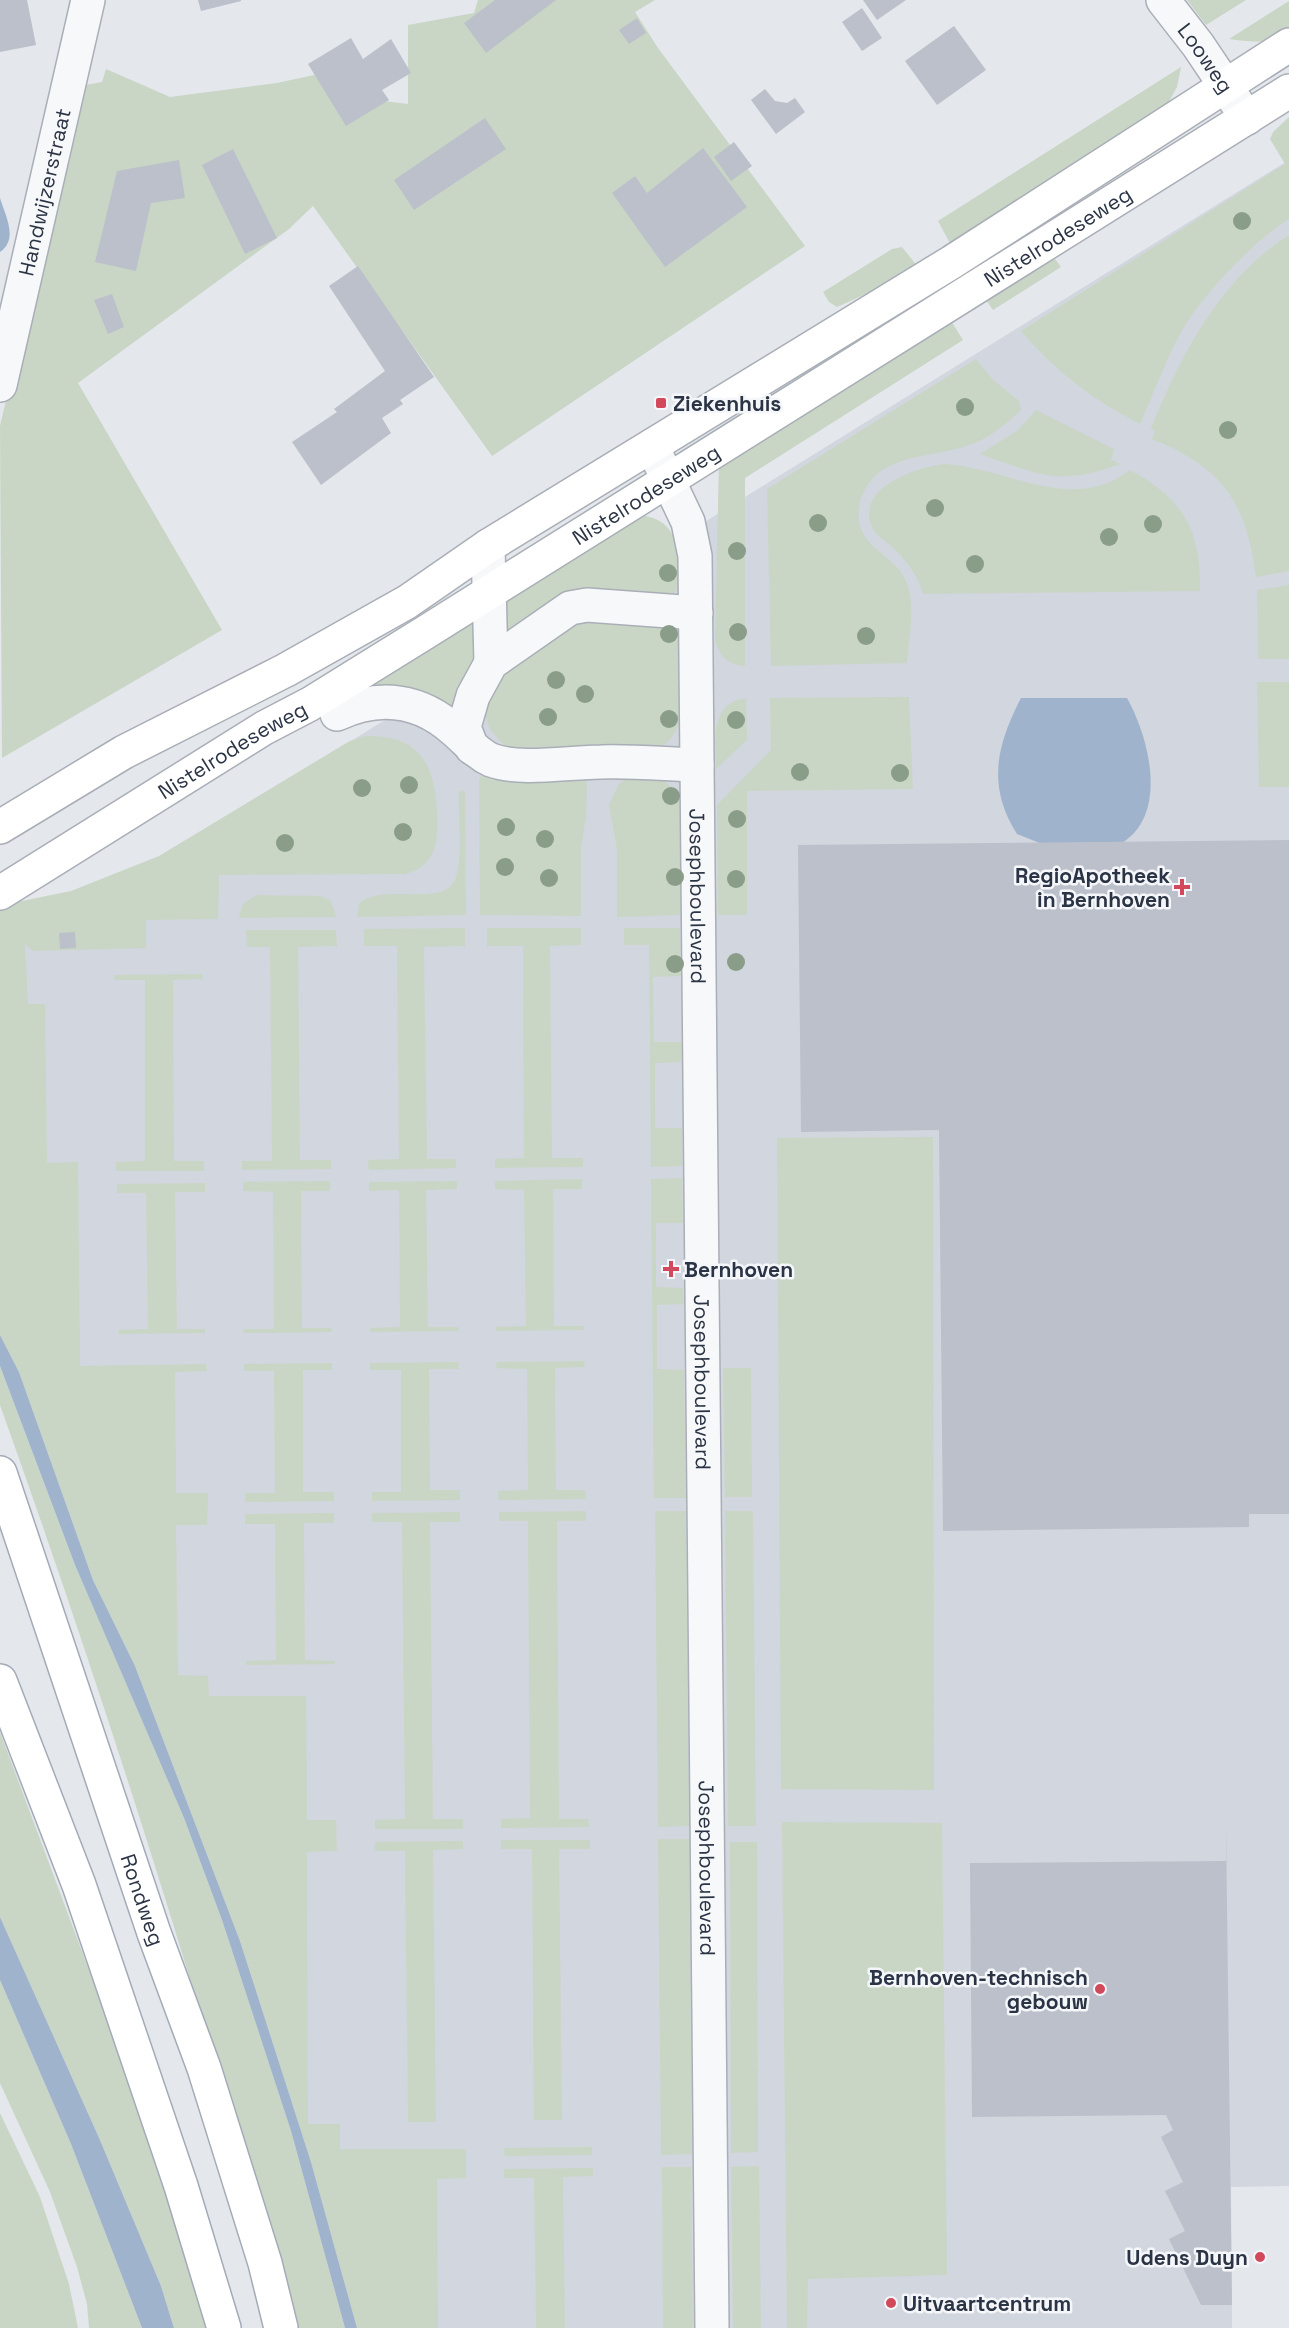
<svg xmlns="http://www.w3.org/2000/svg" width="1289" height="2328" font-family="'Space Grotesk',sans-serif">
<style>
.built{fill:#d2d6de}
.green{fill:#c9d6c5}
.water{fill:#9fb4cc}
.building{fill:#bbc0ca}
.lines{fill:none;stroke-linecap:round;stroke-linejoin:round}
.street-casing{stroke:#a9aeb7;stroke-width:36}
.secondary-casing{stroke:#a9aeb7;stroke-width:36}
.primary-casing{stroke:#a3abb8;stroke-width:36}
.street{stroke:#f7f8fa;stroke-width:33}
.secondary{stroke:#fff;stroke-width:33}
.primary{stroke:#fff;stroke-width:33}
.tree{fill:#899d89}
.poi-dot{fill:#d1495b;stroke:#f4f6f9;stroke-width:2}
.labels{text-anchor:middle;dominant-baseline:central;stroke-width:5;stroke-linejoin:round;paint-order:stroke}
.street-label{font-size:21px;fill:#2b3445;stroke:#f4f6f9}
.poi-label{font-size:21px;font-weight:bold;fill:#2b3445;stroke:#f4f6f9;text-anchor:start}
</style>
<rect width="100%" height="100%" fill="#e4e7ec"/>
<path class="built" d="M1289,160V2186L1231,2187L1232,2328H367L74,1366L33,1173L25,943Z"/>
<path class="green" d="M478,0H655L635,12L658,48L805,246L492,456L313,206L289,229L78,383L222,630L2,758L0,426L80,86L102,82L106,69L170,97L277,83L328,72L367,99L408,104V25L474,13Z
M1187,0H1246L1206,25Z
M1289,1V32C1268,45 1252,42 1229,39Z
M1181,67L1177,87L1167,105L951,245L938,221Z
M1289,117V219C1253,242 1209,288 1186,324C1167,355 1155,391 1140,424C1094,401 1054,370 1021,331L1285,164L1270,139L1273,132Z
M1289,235V571L1256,577C1246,501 1223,468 1152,439L1155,431L1151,428C1182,354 1219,280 1289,235Z
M902,247L918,267L892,282L837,307L829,302L823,292L892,249Z
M1055,259L1061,267L993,310L982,294Z
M948,316L963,340L745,478V666C728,665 719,656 715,640L719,460Z
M976,359L992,379L1019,401L1021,410C1007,423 990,438 972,444C942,456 901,453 876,475C867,484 861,494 859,507C853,548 894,552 906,581C916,605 909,638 907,663L771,666L767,489Z
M1036,410L1114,449L1111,460L1120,464C1059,487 1038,474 980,454L1017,431Z
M944,464C1006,467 1072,515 1130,470C1184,499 1201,531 1200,591L923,594C918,574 905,559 890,545C884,540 877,536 873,529C853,488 915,468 944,464Z
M637,515C671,517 680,540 679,571C679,579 680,587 674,593L576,594L505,634L502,596Z
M1289,585V659H1258L1257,590Z
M480,611L485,642L455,713L351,691Z
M576,617L667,623L680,644L679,724C674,737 667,744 655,751L509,749C479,725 483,709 492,676Z
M1257,682H1289V787H1259Z
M909,697L913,789L747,791V915H718L717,805L771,750L770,698Z
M746,698L747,740L716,769C716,741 709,703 746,698Z
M365,736C419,735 434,762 437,811C438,840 438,864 406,874L219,875L218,919L146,920V948L33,951L25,944L28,1004H45L47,1163L78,1162L80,1366L206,1364L207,1371L175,1372L176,1493H208L207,1525H176L178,1675L208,1676L209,1696H306L307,1820H336L337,1851L307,1852L308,2124H340V2149H466V2178L437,2179L438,2328H357L311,2162L240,1941L135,1666L93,1580L19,1372L0,1335V909L12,903L71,891L159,856L348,742Z
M485,775L587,778L586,817L581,847V916L480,915L479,784L480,777Z
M628,777L662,778L678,795L681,806L682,915L617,917V849L609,805L619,784Z
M462,790L465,793L466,915L357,917L359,904C382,881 446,910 456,877C463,855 458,817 459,793Z
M256,895L320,896L331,901L336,917L239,918L242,905Z
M465,928V946L424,947L427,1159H456V1168L369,1170L368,1160L399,1159L397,946H364V929Z
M487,928H581V945L550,946L552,1158H583V1167L495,1168V1159L524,1158L523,946H487Z
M624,928H680L681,976L653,977L654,1042H682L681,1062L655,1063V1128H682V1166L651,1167L649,945H624Z
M246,930H336L337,946L298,947L300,1160H331V1169L242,1170V1161H272L270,947H247Z
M202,974L203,979L173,980L174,1161H204V1171H116V1162L145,1161V980H114V975Z
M933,1137L934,1790L781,1789L777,1138Z
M682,1178L683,1223H656V1287L683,1288L684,1304L657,1305V1369L684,1370L686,1498H654L651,1179Z
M582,1179V1189H553L554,1326H584V1330L496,1331V1327L526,1326L524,1190L495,1189V1181Z
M330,1181V1191H301L302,1328H332L331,1332L244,1333L243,1329H274L273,1192L243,1191V1182Z
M457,1181V1189L426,1190L428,1327H458L459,1331L370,1332V1328L400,1327L399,1190L369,1191V1182Z
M205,1183V1192H175L177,1329H205V1333L119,1334L118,1330L148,1329L146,1193H117V1184Z
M585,1361L584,1367L555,1368L556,1490H585L586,1499L498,1500V1491L528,1490L527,1369L496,1368L497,1362Z
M458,1362L459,1369H429L430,1490H460V1500L372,1501V1492H401V1370H370V1363Z
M332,1363V1370H303V1492H334V1501L245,1502V1493H275L274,1371H244V1364Z
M0,1366L75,1565L184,1818L222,1920L291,2131L345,2328H292C205,2017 109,1709 0,1405Z
M723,1368H751L752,1497H725Z
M586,1511V1521H557L559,1819H588L589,1827L501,1828V1819L530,1818L528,1521H499V1512Z
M655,1511H686L689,1826L658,1827Z
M725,1511H753L756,1826H728Z
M460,1512V1522H430L433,1819H463V1829H375V1820L405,1819L402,1522H372V1513Z
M334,1513V1523H304L305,1660L335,1661V1664L246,1665V1661L276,1660L275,1524H245V1514Z
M0,1732L180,2214L211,2328H174L161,2286L100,2140L0,1917Z
M782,1822L942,1823L947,2275L808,2279L807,2328H787Z
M658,1839H689L692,2154L661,2155Z
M501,1840H590V1849H559L562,2120H534L532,1849H501Z
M463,1841V1849L433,1850L436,2122H408L405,1851H375V1842Z
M730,1842H757L758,2152L731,2153Z
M0,1980L71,2144L142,2328H89L87,2304L77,2267L50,2192L0,2083Z
M0,2113L40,2197L69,2284L78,2328H0Z
M592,2147V2155L505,2156L504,2148Z
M759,2166L761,2328H733L731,2167Z
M662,2167H691L693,2328H663Z
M593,2168V2176L563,2177L565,2328H536L534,2178H504V2169Z"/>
<path class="water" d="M0,198C5,215 19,239 0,252Z
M1021,698H1127C1149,737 1169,814 1122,843L1042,844L1017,834C987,787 996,746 1021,698Z
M0,1335L19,1372L93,1580L135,1666L240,1941L311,2162L357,2328H345L291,2131L222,1920L184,1818L75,1565L0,1366Z
M0,1917L100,2140L161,2286L174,2328H142L71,2144L0,1980Z"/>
<path class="building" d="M0,0H27L36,45L0,52Z
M198,0H241V1L201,11Z
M495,0H556L486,53L464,23Z
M863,0H906L877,20Z
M862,8L882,38L862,51L842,22Z
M637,18L646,33L629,44L619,30Z
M954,26L986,70L937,105L905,61Z
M351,38L363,59L391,39L411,73L382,90L389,100L346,126L308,64Z
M765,89L775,101L787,103L795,98L805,112L776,134L751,100Z
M485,118L506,149L414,210L394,180Z
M734,142L752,166L731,181L714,157Z
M703,148L747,207L665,267L612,193L635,176L647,193Z
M233,149L277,238L245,254L202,165Z
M179,160L185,198L151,203L136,271L95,262L117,171Z
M358,266L434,377L400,400L403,404L382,418L391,433L321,485L292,442L337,412L334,409L385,371L329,286Z
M112,294L124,327L108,334L94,300Z
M1289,840V1514H1249V1527L943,1531L939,1130L801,1132L798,845Z
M75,932L76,948L60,949L59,933Z
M1226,1827L1232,2305H1201L1169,2239L1185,2231L1165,2191L1183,2182L1161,2137L1173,2130L1166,2115L972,2117L970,1863L1226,1861Z"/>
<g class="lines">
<g class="street-casing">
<g id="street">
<path id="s1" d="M1163,0L1198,45L1247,118"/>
<path id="s2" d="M0,385L88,0"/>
<path id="s3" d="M652,446L688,522L695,556L712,2328"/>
<path d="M488,546L491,663"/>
<path d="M337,714C380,694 420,699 455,731C467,741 477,754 491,760C520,771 569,762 601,762C633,761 665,764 697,765"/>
<path d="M472,748L464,727L473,696L491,663L570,608L587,605L696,613"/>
</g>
</g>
<g class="secondary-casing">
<g id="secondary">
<path d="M0,827L124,752L286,670L407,602L488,546L952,262L1289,45"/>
<path id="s4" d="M0,893L264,728L310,704L426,632L1289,91"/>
</g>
</g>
<g class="primary-casing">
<g id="primary">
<path id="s5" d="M0,1473L154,1933L204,2068L265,2263L281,2328"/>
<path d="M0,1681L79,1885L181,2186L224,2328"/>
</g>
</g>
<use href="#street" class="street"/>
<use href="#secondary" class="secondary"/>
<use href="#primary" class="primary"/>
</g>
<g class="tree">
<circle cx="1242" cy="221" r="9"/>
<circle cx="965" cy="407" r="9"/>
<circle cx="1228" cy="430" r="9"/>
<circle cx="935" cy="508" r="9"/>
<circle cx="818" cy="523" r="9"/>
<circle cx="1153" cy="524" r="9"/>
<circle cx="1109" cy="537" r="9"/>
<circle cx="737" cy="551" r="9"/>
<circle cx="975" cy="564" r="9"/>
<circle cx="668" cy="573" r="9"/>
<circle cx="738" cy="632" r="9"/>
<circle cx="669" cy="634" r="9"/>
<circle cx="866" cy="636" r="9"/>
<circle cx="556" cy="680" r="9"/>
<circle cx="585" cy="694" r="9"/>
<circle cx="548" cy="717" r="9"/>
<circle cx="669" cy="719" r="9"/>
<circle cx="736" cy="720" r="9"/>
<circle cx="800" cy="772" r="9"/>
<circle cx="900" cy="773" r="9"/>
<circle cx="409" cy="785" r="9"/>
<circle cx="362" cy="788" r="9"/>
<circle cx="671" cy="796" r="9"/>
<circle cx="737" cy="819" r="9"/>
<circle cx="506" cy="827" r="9"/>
<circle cx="403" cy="832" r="9"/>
<circle cx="545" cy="839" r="9"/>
<circle cx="285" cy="843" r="9"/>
<circle cx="505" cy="867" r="9"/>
<circle cx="675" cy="877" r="9"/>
<circle cx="549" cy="878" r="9"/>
<circle cx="736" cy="879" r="9"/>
<circle cx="736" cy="962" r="9"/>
<circle cx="675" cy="964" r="9"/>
</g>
<g class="poi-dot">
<rect x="655" y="397" width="12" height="12" rx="3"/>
<path d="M1179 878h6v6h6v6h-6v6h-6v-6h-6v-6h6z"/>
<path d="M668 1260h6v6h6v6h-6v6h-6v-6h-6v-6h6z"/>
<circle cx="1100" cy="1989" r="6"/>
<circle cx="1260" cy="2257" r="6"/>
<circle cx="891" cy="2303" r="6"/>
</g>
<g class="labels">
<g class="street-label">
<text stroke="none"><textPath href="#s1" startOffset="72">Looweg</textPath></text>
<text stroke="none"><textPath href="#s2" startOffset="198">Handwijzerstraat</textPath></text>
<text stroke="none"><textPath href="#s4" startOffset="1245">Nistelrodeseweg</textPath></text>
<text stroke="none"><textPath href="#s4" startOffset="759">Nistelrodeseweg</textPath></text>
<text stroke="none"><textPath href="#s4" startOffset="273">Nistelrodeseweg</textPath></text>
<text stroke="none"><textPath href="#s3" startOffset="459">Josephboulevard</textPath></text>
<text stroke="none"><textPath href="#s3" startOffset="945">Josephboulevard</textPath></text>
<text stroke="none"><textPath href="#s3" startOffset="1431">Josephboulevard</textPath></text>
<text stroke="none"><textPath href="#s5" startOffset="450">Rondweg</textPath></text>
</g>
<g class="poi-label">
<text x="673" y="403">Ziekenhuis</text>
<text x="1170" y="875" text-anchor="end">RegioApotheek<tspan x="1170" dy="24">in Bernhoven</tspan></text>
<text x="684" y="1269">Bernhoven</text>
<text x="1088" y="1977" text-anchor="end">Bernhoven-technisch<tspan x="1088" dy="24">gebouw</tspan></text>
<text x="1248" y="2257" text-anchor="end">Udens Duyn</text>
<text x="903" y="2303">Uitvaartcentrum</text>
</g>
</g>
</svg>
